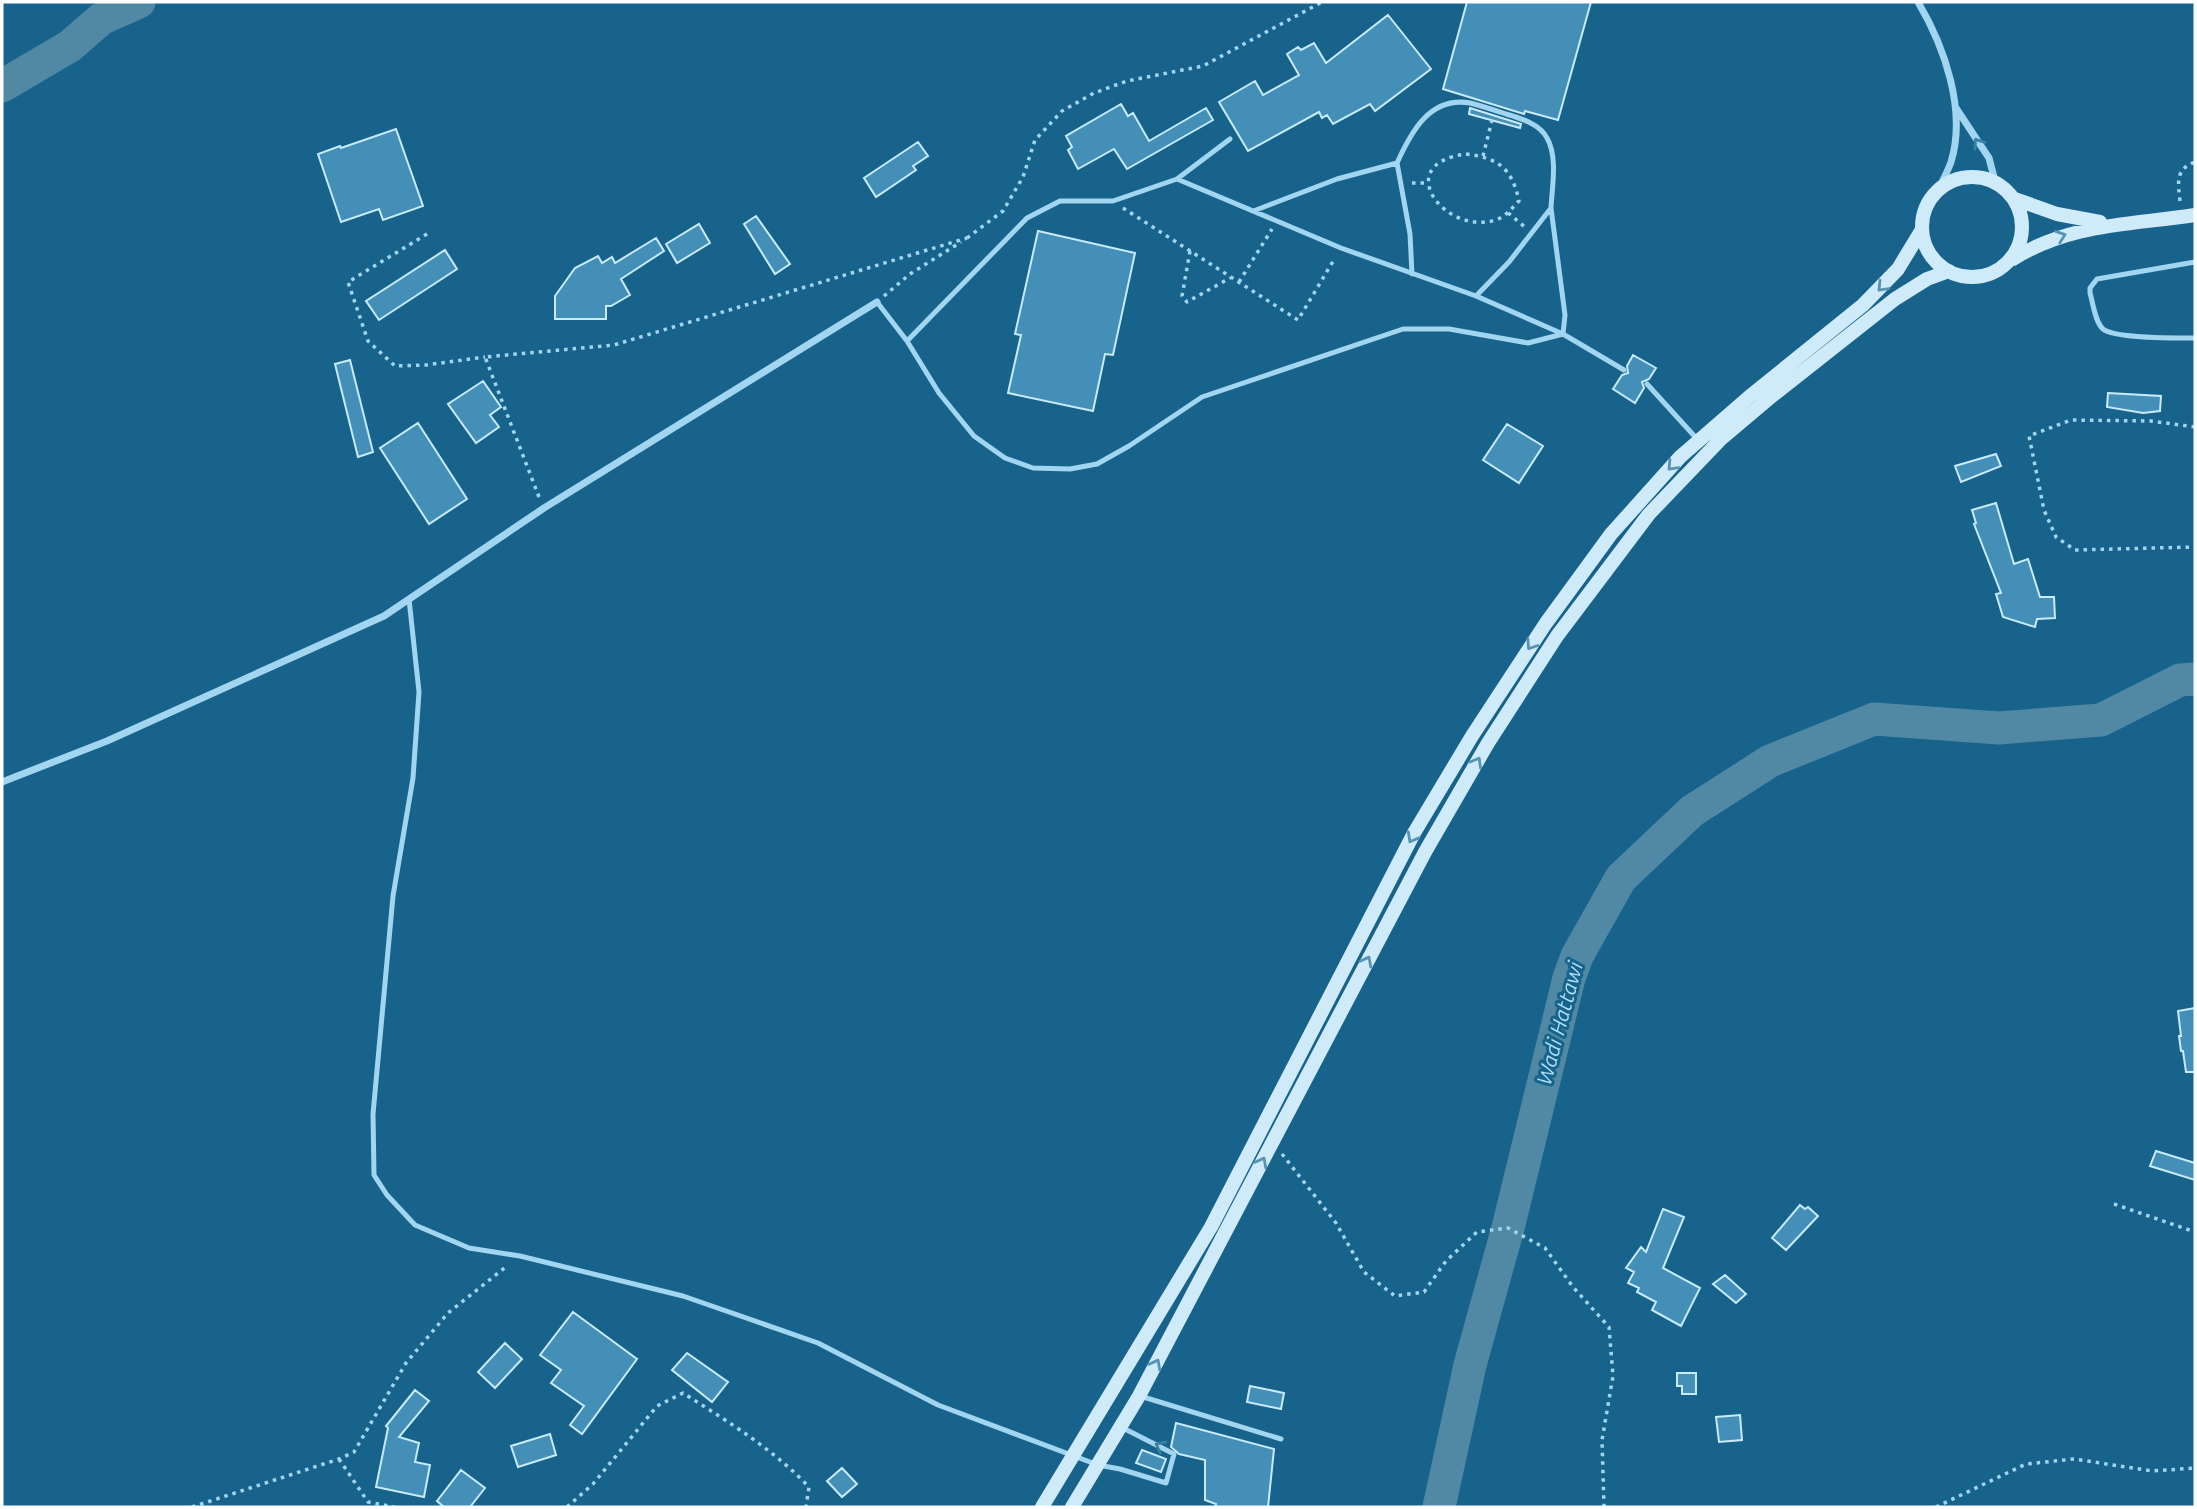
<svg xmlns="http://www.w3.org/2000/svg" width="2197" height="1509" font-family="Ubuntu,sans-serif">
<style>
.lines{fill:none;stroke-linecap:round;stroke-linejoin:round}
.river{stroke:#5188a4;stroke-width:33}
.building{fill:#448fb7;stroke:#c8eafb;stroke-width:2}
.path{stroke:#a2d5ef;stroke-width:3.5;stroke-dasharray:3.5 5;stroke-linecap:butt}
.service{stroke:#a2d5ef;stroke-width:5}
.minor{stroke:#a2d5ef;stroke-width:7}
.secondary{stroke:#cfebfa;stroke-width:14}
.oneway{stroke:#3a80a5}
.oneway2{stroke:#5793b2}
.labels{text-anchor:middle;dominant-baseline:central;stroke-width:6;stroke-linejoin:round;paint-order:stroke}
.water-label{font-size:21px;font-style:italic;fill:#addef6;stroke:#17638c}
</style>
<rect width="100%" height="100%" fill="#17638c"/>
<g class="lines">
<path class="river" d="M2,86L70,46L101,19L139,2
M1439,1507L1470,1365L1508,1228L1569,978L1577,956L1621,878L1692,811L1770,761L1874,719L1999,728L2101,720L2180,680L2195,679"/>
</g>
<path class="building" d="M1467,2H1591L1558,120L1525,111L1524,114L1443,89Z
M1388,15L1431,69L1375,111L1370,104L1333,124L1327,115L1322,118L1319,112L1248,151L1219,102L1255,81L1263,95L1299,75L1287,54L1298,47L1301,50L1314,43L1326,63Z
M1121,104L1128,116L1133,113L1149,141L1206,108L1213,120L1127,169L1114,149L1078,169L1068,150L1072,147L1066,136Z
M1470,108L1521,124L1520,128L1469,114Z
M396,129L423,206L383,220L379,209L341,222L318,154L340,146L341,148Z
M918,142L928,156L913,166L916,170L876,197L864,178Z
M756,216L790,264L775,274L744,224Z
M699,224L710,243L677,263L666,244Z
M1038,231L1135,253L1113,355L1105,354L1093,411L1008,393L1021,335L1015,334Z
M656,238L664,251L621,279L630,295L611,306H606V319H555V296L575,268L598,256L602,263L612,257L615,263Z
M445,250L457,269L379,320L366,301Z
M1633,355L1656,368L1649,379L1642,382L1644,388L1635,403L1613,389L1622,375L1628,373L1627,366Z
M350,360L373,452L358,457L335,364Z
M483,381L501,407L490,415L499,427L476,443L448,404Z
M2108,393L2161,396L2160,411L2143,413L2107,407Z
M418,423L467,499L429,524L380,448Z
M1507,424L1543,446L1519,483L1483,460Z
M1996,454L2001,466L1961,482L1955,466Z
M1996,503L2014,564L2028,559L2040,597H2054L2055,618L2037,619L2035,627L2003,617L1996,594L2001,593L1974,524L1976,523L1972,510Z
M2195,1008V1072H2186L2183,1051H2181L2179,1036H2181L2178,1011Z
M2156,1151L2195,1163V1180L2150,1166Z
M1800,1205L1805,1209L1808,1207L1818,1216L1786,1250L1772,1238Z
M1663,1209L1684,1217L1663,1268L1700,1288L1681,1326L1652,1310L1656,1302L1637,1292L1639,1288L1628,1283L1634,1272L1626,1268L1641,1247L1646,1252Z
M1725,1275L1746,1294L1736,1303L1713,1284Z
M573,1312L637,1359L582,1434L570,1425L584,1406L551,1383L561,1370L540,1355Z
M505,1343L522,1359L495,1388L478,1372Z
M687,1353L728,1382L712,1402L672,1370Z
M1677,1373H1696V1394H1682V1386H1677Z
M1250,1386L1284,1393L1281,1409L1247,1402Z
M415,1390L429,1401L399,1437L419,1443L415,1462L430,1465L424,1497L376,1487L388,1428L386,1426Z
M1740,1415L1742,1440L1719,1442L1716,1417Z
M1176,1423L1274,1449L1268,1507H1215L1216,1504L1205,1500V1460L1179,1454L1171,1447Z
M550,1434L556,1455L518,1467L511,1446Z
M1142,1450L1166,1459L1161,1472L1136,1463Z
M842,1468L857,1484L842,1497L827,1481Z
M461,1470L485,1488L470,1507H444L437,1501Z"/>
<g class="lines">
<path class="path" d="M1466,154C1498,158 1512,168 1519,201C1512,208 1507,215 1498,219C1448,239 1388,164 1466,154Z
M1483,156L1492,120
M1412,183H1427
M2180,201C2178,183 2175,169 2195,162
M1123,208L1298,320L1335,258
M1508,213L1525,227
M427,234L348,282L368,341L395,366L426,365L485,357
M967,238L1003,211L1023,177L1035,140L1062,111L1094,93L1127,81L1203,66L1322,2
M1190,251L1182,296L1187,302L1230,278
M1239,282L1272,229
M884,296L910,274L961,242
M2195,427L2151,421L2071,420L2029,436L2044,510L2056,537L2075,550L2195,547
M539,497L485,357L614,345L967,238
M1282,1154L1336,1223L1364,1272L1395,1296L1424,1292L1446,1261L1477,1232L1508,1228L1545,1248L1573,1287L1609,1327L1613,1376L1602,1440L1604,1507
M2114,1204L2195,1232
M339,1459L368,1502L394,1507
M192,1507L339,1459L354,1452L406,1363L448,1313L507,1266
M567,1507L593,1484L657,1406L683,1393C727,1421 773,1449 809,1487L806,1507
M1936,1507L2026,1464L2074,1459L2152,1471L2195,1468"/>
<path class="service" d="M1397,163C1411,132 1430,96 1470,103C1482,106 1494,110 1506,114C1520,118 1540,124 1547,138C1558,157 1552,187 1551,208
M1177,179L1230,139
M1256,210L1337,179L1397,163L1410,234L1412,274
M2195,262L2097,279L2090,288V293C2093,303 2095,322 2103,329C2115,339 2178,338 2195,338
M877,302L907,341L1027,218L1060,201H1113L1177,179L1341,248L1476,296L1563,334L1624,370
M907,341L939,393L974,436L1005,458L1033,468L1070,469L1097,464L1129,446L1202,397L1403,329H1449L1528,343L1563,334L1565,315L1551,208L1509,262L1476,296
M1647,384L1698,440
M409,599L419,692L413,778L393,896L373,1114L374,1175L387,1195L415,1225L469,1248L520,1256L683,1296L818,1343L938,1405L1098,1465L1120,1469L1166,1483L1174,1454L1123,1428
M1140,1396L1281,1439"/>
<path class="minor" d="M1918,2C1944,46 1967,110 1951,162C1948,171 1943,179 1940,187
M1956,108L1989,158L1995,181
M2,782L107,741L384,616L544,508L877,302"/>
<path class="secondary" d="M1922 227a50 50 0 1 1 100 0a50 50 0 1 1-100 0Z
M2015,199L2057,214L2100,222
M2013,259C2071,223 2130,225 2195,215
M1042,1507L1211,1227L1414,833L1472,736L1546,623L1611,534L1680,457L1749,397L1863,305L1898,269L1921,231
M1072,1507L1139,1396L1425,852L1488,743L1557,636L1649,514L1721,439L1772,396L1895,299L1927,279L1949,271"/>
</g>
<defs><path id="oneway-chevron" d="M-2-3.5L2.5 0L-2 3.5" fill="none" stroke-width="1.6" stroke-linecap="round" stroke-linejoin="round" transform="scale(1.75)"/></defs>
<g class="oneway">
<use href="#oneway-chevron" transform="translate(1978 143) rotate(-125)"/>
<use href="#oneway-chevron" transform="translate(1160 1446) rotate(-153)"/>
</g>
<g class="oneway2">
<use href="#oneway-chevron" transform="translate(2061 236) rotate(-19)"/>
<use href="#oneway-chevron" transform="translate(1882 287) rotate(134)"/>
<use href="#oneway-chevron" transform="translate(1672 466) rotate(133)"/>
<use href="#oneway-chevron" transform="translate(1531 645) rotate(124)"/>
<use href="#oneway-chevron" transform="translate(1477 762) rotate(-60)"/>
<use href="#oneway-chevron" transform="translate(1412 838) rotate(119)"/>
<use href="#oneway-chevron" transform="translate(1367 961) rotate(-62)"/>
<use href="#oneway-chevron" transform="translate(1262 1162) rotate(-62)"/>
<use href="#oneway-chevron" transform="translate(1156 1364) rotate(-62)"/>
</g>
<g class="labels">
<g class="water-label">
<text transform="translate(1559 1023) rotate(-75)">Wadi Hattawi</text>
</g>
</g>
<rect width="2197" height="1509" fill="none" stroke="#ffffff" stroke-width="7"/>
</svg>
